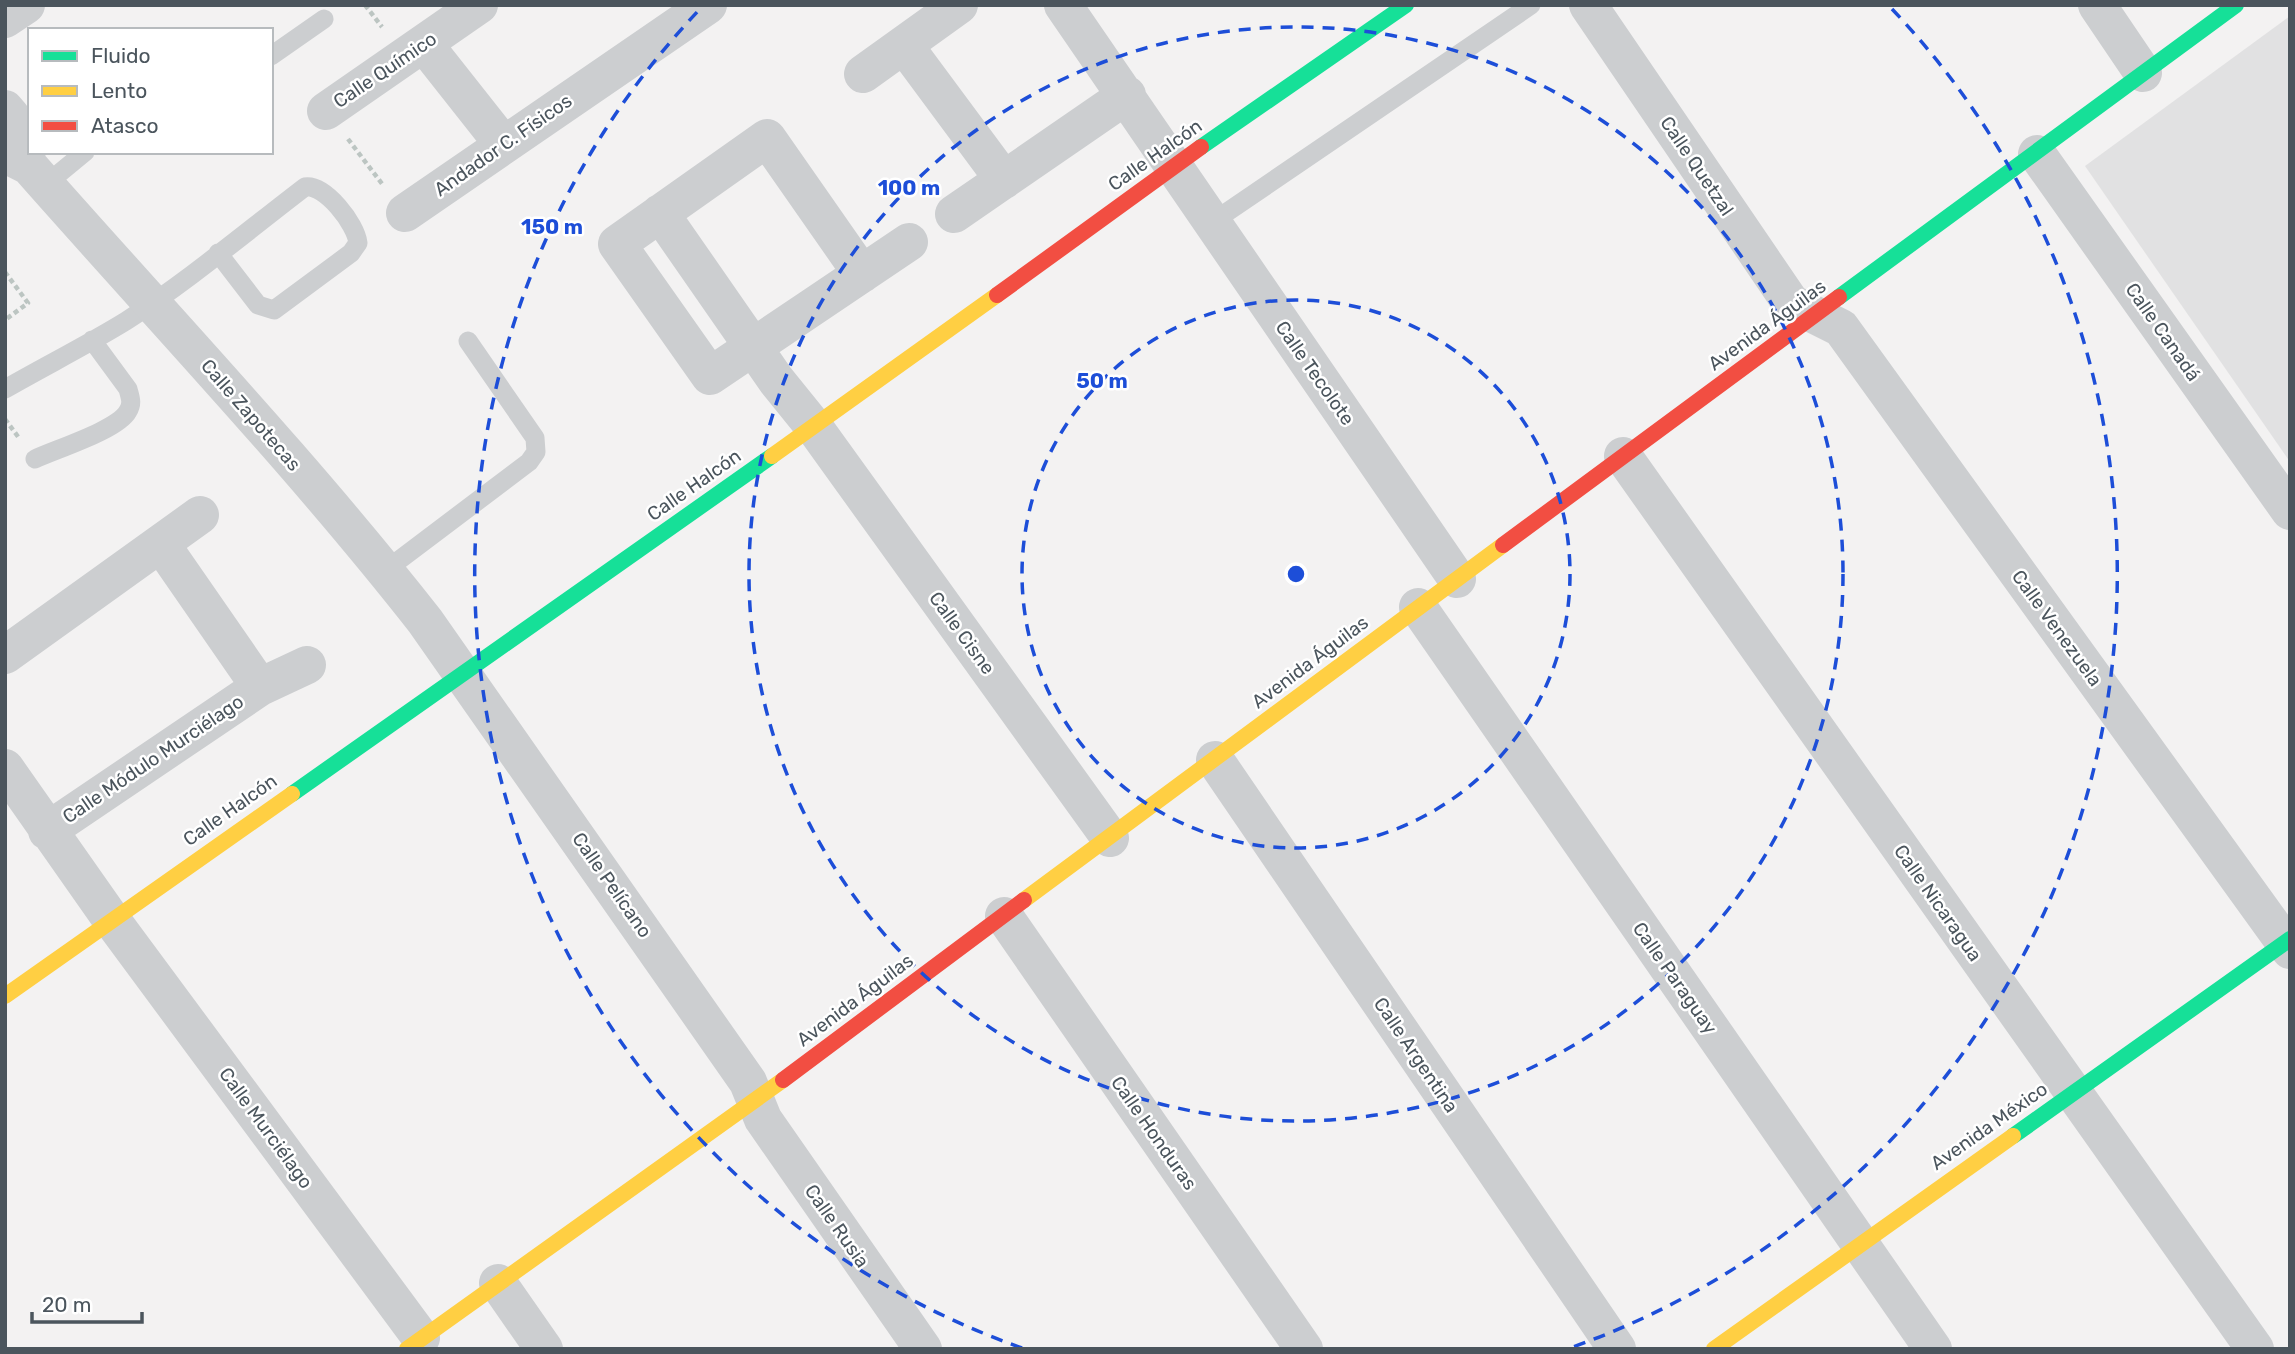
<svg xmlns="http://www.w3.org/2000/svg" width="2295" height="1354" font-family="Rubik,sans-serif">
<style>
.education{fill:#e1e1e2}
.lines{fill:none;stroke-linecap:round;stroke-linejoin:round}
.path{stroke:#bcc5c2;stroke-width:4.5;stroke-dasharray:5 3.5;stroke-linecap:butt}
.lane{stroke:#ccced0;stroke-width:19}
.street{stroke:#ccced0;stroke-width:38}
.fast{stroke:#16e098;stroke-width:16}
.slow{stroke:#ffcf43;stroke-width:16}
.jam{stroke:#f24e42;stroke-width:16}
.ring{fill:none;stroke:#1d4ed8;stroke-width:3.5;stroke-dasharray:12 9}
.labels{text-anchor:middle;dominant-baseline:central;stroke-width:5;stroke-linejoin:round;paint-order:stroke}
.street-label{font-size:19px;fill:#4b555d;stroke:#fff}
.centre{fill:#1d4ed8;stroke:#fff;stroke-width:3.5}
.ring-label{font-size:21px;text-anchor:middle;font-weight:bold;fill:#1d4ed8;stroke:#fff;stroke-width:5;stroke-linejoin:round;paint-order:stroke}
</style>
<rect width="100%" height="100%" fill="#f3f2f2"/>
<path class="education" d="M2290,16V462L2085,166Z"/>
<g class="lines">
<path class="path" d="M365,5L382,27
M348,139L383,185
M5,272L28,303L5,320
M5,419L19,438"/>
<path class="lane" d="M271,56L324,19
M45,185L85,152
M1211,223L1531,5
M5,389C45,366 87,345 126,321C188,281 246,232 305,187C325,184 356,224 358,243L351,253L274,310L258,305L218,253
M35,459C56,449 118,430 128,411C133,403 130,397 128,389L92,340
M386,570L529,462L536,452L535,438L468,341"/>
<path class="street" d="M1063,5L1457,579
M1588,5L1791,303L1841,328L2290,950
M2097,5L2143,73
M5,19L26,5
M424,44L503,144
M904,45L1004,180
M863,74L959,5
M5,109L11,116L29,166
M326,111L479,5
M5,154L29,166C162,317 301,463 425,621L748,1082L763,1119L923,1349
M2037,154L2290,511
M405,213L708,5
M660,213L776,380L814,427L1110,838
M954,214L1127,95
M862,274L767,138L617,244L710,376C776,331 843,287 909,242
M1623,456L2255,1349
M161,544L260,687
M1418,607L1933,1349
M5,655L200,515
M1215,760L1617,1349
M5,768L111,919L421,1338
M47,831L260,687L307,665
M1004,916L1304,1349
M498,1283L544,1349"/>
<path class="fast" d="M1201,147L1406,5
M1839,297L2236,5
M292,794L772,456
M2013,1136L2290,939"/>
<path class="slow" d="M772,456L997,295
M1024,900L1503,545
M5,996L292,794
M407,1349L783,1080
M1714,1349L2013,1136"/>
<path class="jam" d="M997,295L1201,147
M1503,545L1839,297
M783,1080L1024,900"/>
</g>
<g class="ring">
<circle cx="1296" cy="574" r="274"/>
<circle cx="1296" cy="574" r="547"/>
<path d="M1022 1348A821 821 0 0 1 700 9M1892 9A821 821 0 0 1 1570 1348"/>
</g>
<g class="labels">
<g class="street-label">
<text transform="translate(385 70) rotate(-34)">Calle Químico</text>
<text transform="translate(503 145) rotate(-35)">Andador C. Físicos</text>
<text transform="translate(1155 155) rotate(-35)">Calle Halcón</text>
<text transform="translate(1697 166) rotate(56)">Calle Quetzal</text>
<text transform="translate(1767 325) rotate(-36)">Avenida Águilas</text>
<text transform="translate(2163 332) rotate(55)">Calle Canadá</text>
<text transform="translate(1315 373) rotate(55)">Calle Tecolote</text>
<text transform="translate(251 415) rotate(49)">Calle Zapotecas</text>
<text transform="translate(694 485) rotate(-35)">Calle Halcón</text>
<text transform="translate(2057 628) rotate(54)">Calle Venezuela</text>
<text transform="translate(962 633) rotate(54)">Calle Cisne</text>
<text transform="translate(1310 662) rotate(-37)">Avenida Águilas</text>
<text transform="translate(153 759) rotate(-34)">Calle Módulo Murciélago</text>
<text transform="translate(230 810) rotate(-35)">Calle Halcón</text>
<text transform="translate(612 885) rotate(55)">Calle Pelícano</text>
<text transform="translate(1938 903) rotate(55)">Calle Nicaragua</text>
<text transform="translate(1675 978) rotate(55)">Calle Paraguay</text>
<text transform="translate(855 1000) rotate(-37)">Avenida Águilas</text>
<text transform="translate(1416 1055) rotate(56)">Calle Argentina</text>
<text transform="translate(1989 1126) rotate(-35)">Avenida México</text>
<text transform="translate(266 1128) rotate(54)">Calle Murciélago</text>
<text transform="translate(1154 1133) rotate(55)">Calle Honduras</text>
<text transform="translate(837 1226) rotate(55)">Calle Rusia</text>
</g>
</g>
<circle cx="1296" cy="574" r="10" class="centre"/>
<g class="ring-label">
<text x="909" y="195">100 m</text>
<text x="552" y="234">150 m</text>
<text x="1102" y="388">50 m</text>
</g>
<rect width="2295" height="1354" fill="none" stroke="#4b555d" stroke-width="14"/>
<rect x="28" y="28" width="245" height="126" fill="#ffffff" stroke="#b7bbbe" stroke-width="2"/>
<rect x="42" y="51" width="35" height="10" fill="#16e098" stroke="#b7bbbe" stroke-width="2"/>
<text x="91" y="63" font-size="21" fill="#4b555d">Fluido</text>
<rect x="42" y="86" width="35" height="10" fill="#ffcf43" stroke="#b7bbbe" stroke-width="2"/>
<text x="91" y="98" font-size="21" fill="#4b555d">Lento</text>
<rect x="42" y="121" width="35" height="10" fill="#f24e42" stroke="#b7bbbe" stroke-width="2"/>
<text x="91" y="133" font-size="21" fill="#4b555d">Atasco</text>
<path d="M32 1312v10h110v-10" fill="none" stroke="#4b555d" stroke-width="3.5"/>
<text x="42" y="1312" font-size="21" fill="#4b555d" stroke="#ffffff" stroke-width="5" paint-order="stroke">20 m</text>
</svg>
